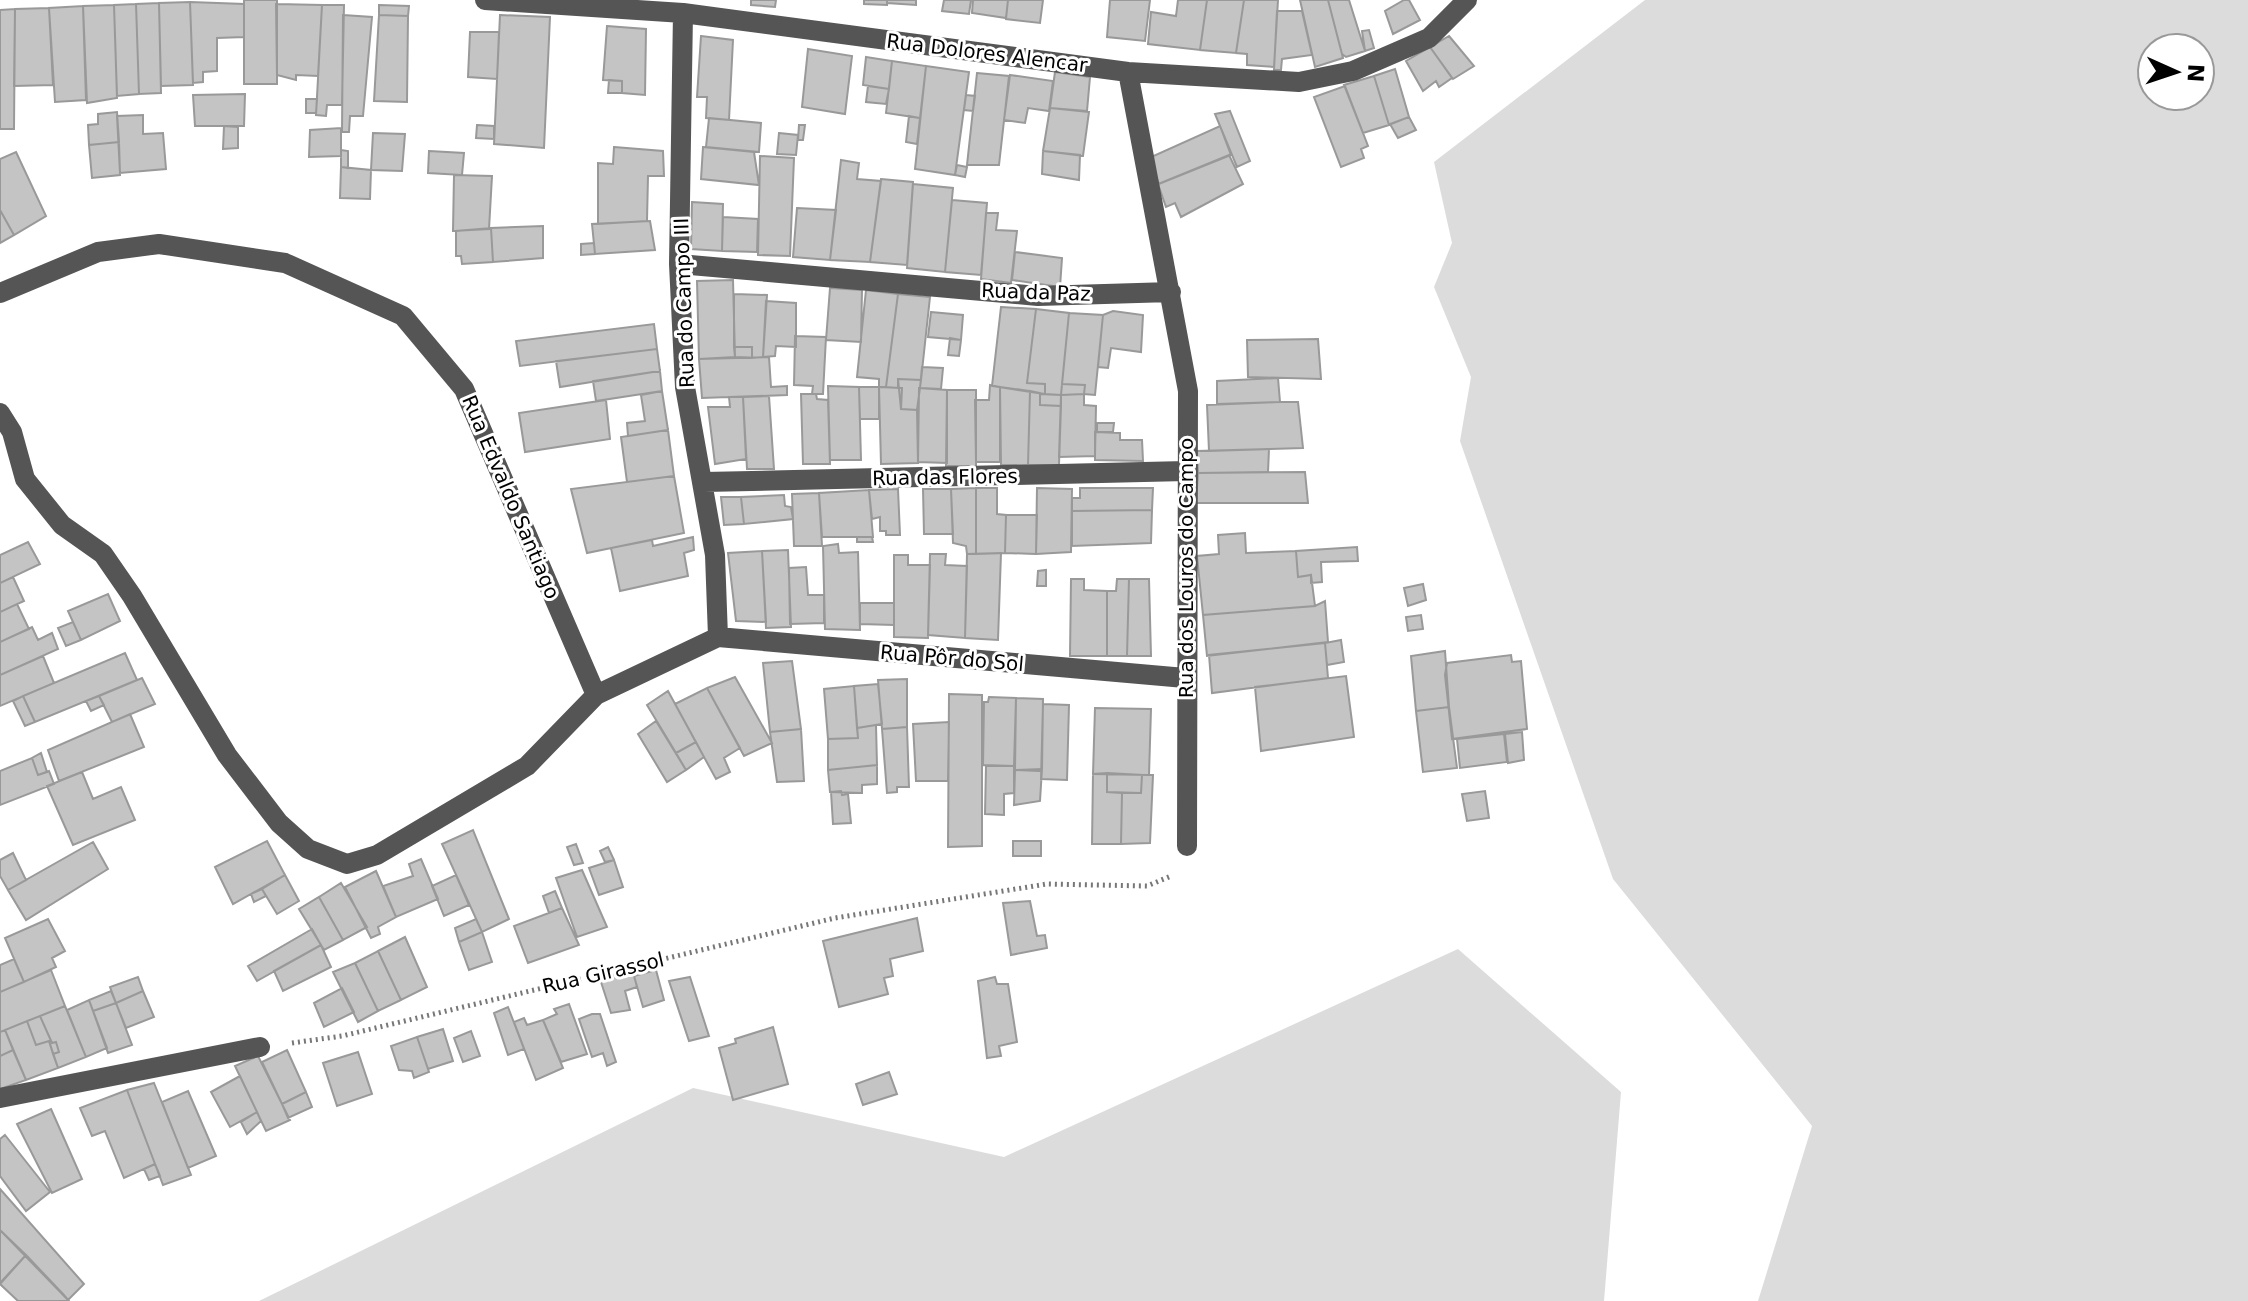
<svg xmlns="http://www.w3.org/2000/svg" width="2248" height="1301" font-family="'DejaVu Sans',sans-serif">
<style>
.green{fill:#dcdcdc;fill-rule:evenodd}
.building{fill:#c4c4c4;stroke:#999;stroke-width:2}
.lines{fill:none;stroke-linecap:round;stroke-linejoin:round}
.path{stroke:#777;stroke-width:5;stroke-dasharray:2 4;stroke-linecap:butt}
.minor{stroke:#555;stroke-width:20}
.labels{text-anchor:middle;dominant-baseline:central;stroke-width:6;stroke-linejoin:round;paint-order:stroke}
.street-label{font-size:20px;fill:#000;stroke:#fff}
</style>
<rect width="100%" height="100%" fill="#fff"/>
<path class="green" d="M1645,0H2248V1301H1758L1812,1126L1613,879L1460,441L1471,377L1434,287L1452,243L1434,162ZM2200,48V96H2152V48Z
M1458,949L1621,1092L1604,1301H259L693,1088L1004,1157Z"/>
<path class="building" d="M244,0H277V84H244Z
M751,0H776L775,7L751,5Z
M864,0H887V5L864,4Z
M887,0H916V5L887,3Z
M944,0H971L969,14L942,11Z
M973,0H1008L1006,18L972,13Z
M1008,0H1043L1040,23L1006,19Z
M1110,0H1150L1145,41L1107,37Z
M1178,0H1207L1200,50L1148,44L1151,12L1176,16Z
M1207,0H1244L1236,53L1200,50Z
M1244,0H1278L1274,67L1247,65V54L1236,53Z
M1300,0H1328L1343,58L1315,67Z
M1328,0H1349L1365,51L1346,57L1342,54Z
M1404,0H1409L1420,20L1393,34L1385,11Z
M190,2L193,85L161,86L159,3Z
M190,2L244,4V37L217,38V71L203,72V82L193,83Z
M159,3L161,93L139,94L136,4Z
M136,4L139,94L117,96L114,5Z
M276,4L322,5L318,76L296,75V80L277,75Z
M114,5L117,98L87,103L83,6Z
M322,5H344L342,105H327L326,116L316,115Z
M379,5L409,6L408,16L379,15Z
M83,6L86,100L55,102L49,8Z
M49,8L53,85L14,86L15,9Z
M15,9L14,129H0V10Z
M1277,11H1302L1312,55L1282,59L1281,70H1274Z
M343,15L372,17L363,116H350L349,132H342Z
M379,15L408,16L407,102L374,101Z
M500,15L550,17L544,148L494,144Z
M607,26L646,29L645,95L622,93V81L603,80Z
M1369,30L1374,48L1365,51L1362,31Z
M470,32H499L497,79L468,77Z
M701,36L733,40L729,120L706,118L707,97H697Z
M1449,36L1474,66L1453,79L1430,47Z
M1430,47L1452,78L1439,87L1436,81L1423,91L1406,61Z
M808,49L852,56L845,114L802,107Z
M866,57L892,61L889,89L863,85Z
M892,61L926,66L920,118L886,113Z
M926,66L969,72L955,175L915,169Z
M1395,69L1409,117L1389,125L1374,76Z
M1055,72L1090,77L1087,111L1050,108Z
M977,73L1009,76L999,165H967Z
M1010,75L1053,81L1049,111L1028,108L1025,123L1004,120Z
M1374,76L1389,125L1363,133L1344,85Z
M609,80L622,81V93H608Z
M868,86L889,89L886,104L866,102Z
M1345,86L1368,146L1361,149L1364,158L1341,167L1314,97Z
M245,94L244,126H195L193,95Z
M966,95L975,96L973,111L964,110Z
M306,99H317L316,113H306Z
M1050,108L1089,112L1083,156L1043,151Z
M1230,111L1250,161L1237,167L1215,114Z
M117,112L119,142L89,145L88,125L98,124V114Z
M143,115V134L163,133L166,169L120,173L117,116Z
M909,116L920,118L917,144L906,142Z
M1409,117L1416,130L1398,138L1390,124Z
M709,118L761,123L759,152L706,147Z
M477,125L494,126V139L476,138Z
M799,125H805L803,140H798Z
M224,126L238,127V148L223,149Z
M1220,126L1231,155L1159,184L1149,158Z
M341,128V156L309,157L310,130Z
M373,133L405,134L402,171L371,170Z
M779,133L798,135L796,155L777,154Z
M119,142L120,175L92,178L89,145Z
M614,147L663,151L664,176H648L647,221L598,224V163L613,164Z
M703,147L754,152L759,185L701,179Z
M341,150L348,151V168L341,167Z
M429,151L464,153L462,175L428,173Z
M1043,151L1080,155L1079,180L1042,174Z
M16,152L46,216L14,235L0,210V159Z
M1229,155L1243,184L1181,217L1175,203L1166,207L1158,184Z
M760,156L794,158L790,256L758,255Z
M841,160L859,163L857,179L881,181L870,262L830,260Z
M957,165L967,167L965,177L955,175Z
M341,167L371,170L370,199L340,198Z
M454,175L492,176L489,229L453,231Z
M881,179L913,182L907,265L870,262Z
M913,184L953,188L945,272L907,268Z
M952,200L987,203L981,275L945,272Z
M692,202L723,204L722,251L691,249Z
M797,208L836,210L830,260L793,257Z
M0,210L14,235L0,243Z
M986,213H998L996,230L1017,231L1011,283L981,279Z
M723,217L758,219L757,252L722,251Z
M650,221L655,250L595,254L592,224Z
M543,226V258L493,262L491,228Z
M491,228L493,262L462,264L461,256H456V231Z
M594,243L595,254L581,255V244Z
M1015,252L1062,258L1060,287L1012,280Z
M733,280L735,357L699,359L697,281Z
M830,288L862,290L861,342L826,340Z
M866,290L898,294L886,387H879V379L857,377Z
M734,294L767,295L763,357L752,358V347H734Z
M898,294L930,297L921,380L898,379V388L886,387Z
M766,301L796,303V347L776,346L775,356L763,357Z
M1001,307L1036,309L1027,383L1045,384V394L992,386Z
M1036,309L1069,313L1061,395L1045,394V384L1027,383Z
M1113,311L1143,315L1141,352L1111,348L1108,368L1098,367L1103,315Z
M931,312L963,315L961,340L928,337Z
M1069,313L1103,315L1095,395L1084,394L1085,385L1062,384Z
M654,324L657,349L520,366L516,341Z
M795,336L826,337L823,394H812L813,386L794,385Z
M950,338L961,340L959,356L948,355Z
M1318,339L1321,379L1248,377L1247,340Z
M734,347H752V358L735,357Z
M657,349L660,371L560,387L556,361Z
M769,357L771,387L787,386V395L702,398L699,359Z
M922,367L943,368L941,389L920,388Z
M660,371L662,391L596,401L593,381Z
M1278,378L1280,402L1217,404V381Z
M898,379L921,380L917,410L901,409Z
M1062,384L1085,385L1084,394L1061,395Z
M990,385L1000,387V462H976L975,400H989Z
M828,386L859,387L861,460H830Z
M859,387H879V419H860Z
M879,387L902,388L901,409L917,410L918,463L881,464Z
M1000,387L1030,391L1028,465H1001Z
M919,388L947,390V463L918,462Z
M947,390H976V466H946Z
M662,391L668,430L628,436L627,423L645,421L641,395Z
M1030,391L1040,393V405L1061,406L1059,465H1028Z
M801,394H816L817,399L828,400L830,464H803Z
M1040,394L1061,395V406L1040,405Z
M1084,394V405L1096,406L1095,456L1059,457L1061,395Z
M769,396L774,469H747L743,397Z
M729,397H743L746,459L715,464L708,407H730Z
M606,400L610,439L525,452L519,413Z
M1280,402H1298L1303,448L1209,451L1207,405Z
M1097,423H1114L1113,432H1097Z
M668,430L674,476L627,482L621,437Z
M1095,432L1120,433V440H1142L1143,461L1095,460Z
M1269,449L1268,472L1198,473L1197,451Z
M1305,472L1308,503H1196L1198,473Z
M674,476L684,533L587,553L571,489Z
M976,488V554H967L966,546L953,543L951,489Z
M976,488H997V514L1006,515L1005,553L976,554Z
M1037,488L1072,489L1071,552L1036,554Z
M1080,488H1153L1152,510L1072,511V498H1080Z
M898,489L900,535H886V531H880V517L872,519L869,490Z
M923,489H951L953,534H924Z
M869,490L873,537H822L819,493Z
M819,493L822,546H794L792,494Z
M784,495L785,506L791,507L793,519L744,524L741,497Z
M721,497H741L744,524L724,525Z
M1152,510L1151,543L1072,546V511Z
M1006,515H1037L1036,554L1005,553Z
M1245,533L1246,553L1296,551L1298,577L1311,575L1315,606L1203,615L1197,556L1219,554L1218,535Z
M693,537L694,550L684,553L688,576L620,591L611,548L652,540L653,546Z
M857,537H872L873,542H857Z
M28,542L40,564L0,583V555Z
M838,544L839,553L858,552L860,630L825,629L823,546Z
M1357,547L1358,561L1321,562L1322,582L1311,583V575L1298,577L1296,551Z
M788,550L791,627L766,628L762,551Z
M762,551L766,622L736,621L728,553Z
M1001,553L998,640L965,638L967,554Z
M930,554H946L945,565L967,566L965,638L928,635Z
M894,555H908V565H930L928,638L894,637Z
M806,567L808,595H824V623L790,624L789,568Z
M1046,570V586H1037L1038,571Z
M13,577L24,601L0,612V583Z
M1071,579H1084V590L1107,591V656H1070Z
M1117,579H1129L1127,656H1107V591H1116Z
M1129,579H1149L1151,656H1127Z
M1423,584L1426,600L1408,606L1404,588Z
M108,594L120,621L81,640L68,611Z
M1325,601L1328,642L1207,656L1203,615L1315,606Z
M860,603H894V625L860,624Z
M17,604L29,629L0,642V612Z
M1421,615L1423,629L1408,631L1406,617Z
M73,622L81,640L66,646L58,628Z
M32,627L38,640L52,633L58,649L0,675V642Z
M1341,640L1344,662L1327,665L1325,643Z
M1325,643L1328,678L1212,693L1209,655Z
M1445,651L1449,707L1416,711L1411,656Z
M125,653L137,680L35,722L23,696Z
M1511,655L1512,662L1521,661L1527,729L1452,739L1445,675L1447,663Z
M43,656L54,683L0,706V675Z
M792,661L801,729L770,732L763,663Z
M1346,676L1354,737L1261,751L1255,687Z
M735,677L772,743L744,756L707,688Z
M142,678L155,704L112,722L99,696Z
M907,679V727L882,729L878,680Z
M878,684L882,724L857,728L854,686Z
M854,686L858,738L828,739L824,689Z
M707,688L740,748L724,758L730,772L716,779L675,704Z
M668,691L696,742L676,753L647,705Z
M949,694L982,695V846L948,847Z
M23,696L35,722L25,726L13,701Z
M99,696L104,705L91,711L86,701Z
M989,697L1016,698L1014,766L983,765L984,702H988Z
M1016,698L1043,699L1042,769L1039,771L1015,770Z
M1043,704L1069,705L1067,780L1041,779Z
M1449,707L1457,768L1423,772L1416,711Z
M1095,708L1151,709L1149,775L1093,774Z
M130,714L144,747L59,781L48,750Z
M656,721L686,770L667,782L638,734Z
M949,722L948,781H916L913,724Z
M876,725L877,765L828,770V739L858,738L857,728Z
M907,727L909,787H897V792L887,793L882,729Z
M801,729L804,781L777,782L770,732Z
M1522,732L1524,760L1508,763L1505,734Z
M1504,734L1507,762L1460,768L1457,739Z
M696,742L704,757L686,770L676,753Z
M41,753L47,772L38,775L32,758Z
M32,758L38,775L49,771L54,784L0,805V771Z
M877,765V784L862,785V793L830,792L828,770Z
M986,766H1014V793L1004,794V815L985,814Z
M1042,769L1040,801L1014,805L1015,770Z
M82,772L93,799L121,787L135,820L73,845L47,786Z
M1107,773L1142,775L1141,793L1107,792Z
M1107,773V792L1122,793L1121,844H1092L1093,774Z
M1142,775H1153L1150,843L1121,844L1122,793H1141Z
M841,791L842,795L848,794L851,823L833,824L831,792Z
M1485,791L1489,818L1467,821L1462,794Z
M473,830L509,919L482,932L442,844Z
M267,841L285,875L233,904L215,867Z
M1013,841H1041V856H1013Z
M93,842L108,869L26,920L8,890Z
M576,844L583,863L574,865L567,847Z
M608,847L614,860L605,862L600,851Z
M13,853L26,880L8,890L0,876V860Z
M421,859L438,899L396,917L383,886L413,876L409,864Z
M614,860L623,887L599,895L589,868Z
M582,870L607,927L577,937L556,878Z
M376,871L396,917L378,927L380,934L371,938L345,887Z
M285,875L299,901L277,914L262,889Z
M456,875L469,905L444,916L432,886Z
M341,883L367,927L343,940L319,897Z
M262,889L266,896L254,902L251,894Z
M555,891L562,908L549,913L543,896Z
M319,897L343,940L324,950L299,909Z
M1030,901L1037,936L1045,935L1047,948L1011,955L1003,903Z
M562,908L579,945L528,963L514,926Z
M917,918L923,951L890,959L893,976L884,978L888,994L839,1007L823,941Z
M48,919L65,951L52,958L56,967L24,982L5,938Z
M476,919L482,932L459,942L455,928Z
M312,929L321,945L257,981L248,966Z
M482,932L492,962L469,970L459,942Z
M405,937L427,987L401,1000L378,951Z
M321,945L331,967L283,991L274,971Z
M378,951L401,1000L378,1011L355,963Z
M14,959L24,982L0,992V965Z
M355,963L378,1011L358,1022L333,972Z
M632,968L637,987L625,991L630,1010L611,1013L600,979Z
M51,970L65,1006L0,1032V992Z
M656,970L664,1000L643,1007L634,976Z
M138,977L143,991L116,1003L110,987Z
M690,977L709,1036L689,1041L669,981Z
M995,977L997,984H1008L1017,1042L999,1046L1001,1056L987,1058L978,981Z
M342,988L354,1012L324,1027L314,1003Z
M111,991L116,1003L93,1011L89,1000Z
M143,991L154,1017L126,1028L116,1003Z
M89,1000L107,1048L86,1057L67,1010Z
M116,1003L132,1045L108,1053L93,1011Z
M569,1004L587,1054L561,1062L543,1020L557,1014L554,1009Z
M65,1006L86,1057L58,1068L53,1054L59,1052L56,1042L52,1043L40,1016Z
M508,1007L524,1049L508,1055L494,1013Z
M592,1014H600L616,1062L607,1066L603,1053L592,1057L579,1019Z
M40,1016L52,1043L56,1042L59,1052L53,1054L49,1041L36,1045L27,1021Z
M524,1018L527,1025L543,1020L563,1068L536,1080L514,1022Z
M27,1021L36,1045L49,1041L58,1068L26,1080L5,1030Z
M773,1027L788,1084L733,1100L719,1048L736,1043L735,1039Z
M443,1029L453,1061L428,1069L417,1037Z
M5,1030L13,1050L0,1056V1032Z
M471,1031L480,1056L463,1062L454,1038Z
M417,1037L429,1072L414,1078L412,1071L399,1070L391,1046Z
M13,1050L26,1080L0,1089V1056Z
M287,1050L306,1092L282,1104L262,1062Z
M358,1052L372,1094L337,1106L323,1063Z
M258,1056L290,1120L266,1131L235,1066Z
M889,1072L897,1094L863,1105L856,1084Z
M240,1076L257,1112L230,1127L211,1092Z
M154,1083L191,1175L163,1185L127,1090Z
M127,1090L155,1164L124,1178L105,1131L92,1136L80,1108Z
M188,1091L216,1156L188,1168L162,1102Z
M306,1092L312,1107L288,1118L282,1104Z
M51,1109L82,1179L52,1193L17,1124Z
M257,1112L261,1121L247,1134L241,1122Z
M5,1135L50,1192L26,1211L0,1176V1139Z
M155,1164L160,1176L149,1180L144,1169Z
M0,1189L84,1284L68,1300L0,1230Z
M0,1230L26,1255L0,1283Z
M26,1255L63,1294L69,1301H18L0,1284Z"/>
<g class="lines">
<path class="path" d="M292,1043L342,1036L835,918L1047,884L1147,886L1171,876"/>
<path class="minor" d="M485,0L683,13L1128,72L1299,82L1353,71L1429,38L1467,0
M683,13L679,264L685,387L715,555L718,637
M1128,72L1188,391L1187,846
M679,264L1038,296L1171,292
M0,293L98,252L159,244L285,263L403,316L464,389L596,695L718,637
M0,413L12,432L25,479L62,525L103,554L132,596L227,755L279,823L308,849L347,864L377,855L527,766L596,695
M704,482L1186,471
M718,637L1185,678
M0,1098L260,1047"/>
</g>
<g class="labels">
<g class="street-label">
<text transform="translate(987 53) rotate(7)">Rua Dolores Alencar</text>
<text transform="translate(1036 292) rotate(2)">Rua da Paz</text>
<text transform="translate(684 303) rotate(-92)">Rua do Campo III</text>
<text transform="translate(945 477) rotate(-1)">Rua das Flores</text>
<text transform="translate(511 497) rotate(67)">Rua Edvaldo Santiago</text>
<text transform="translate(1186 568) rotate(-90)">Rua dos Louros do Campo</text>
<text transform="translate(952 658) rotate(5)">Rua Pôr do Sol</text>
<text transform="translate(603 973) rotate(-13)">Rua Girassol</text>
</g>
</g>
<g transform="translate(2176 72) rotate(93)"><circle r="38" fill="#ffffff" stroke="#999999" stroke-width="2"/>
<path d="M0-6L14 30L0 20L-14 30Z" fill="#000000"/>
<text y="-12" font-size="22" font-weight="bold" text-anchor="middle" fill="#000000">N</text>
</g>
</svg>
